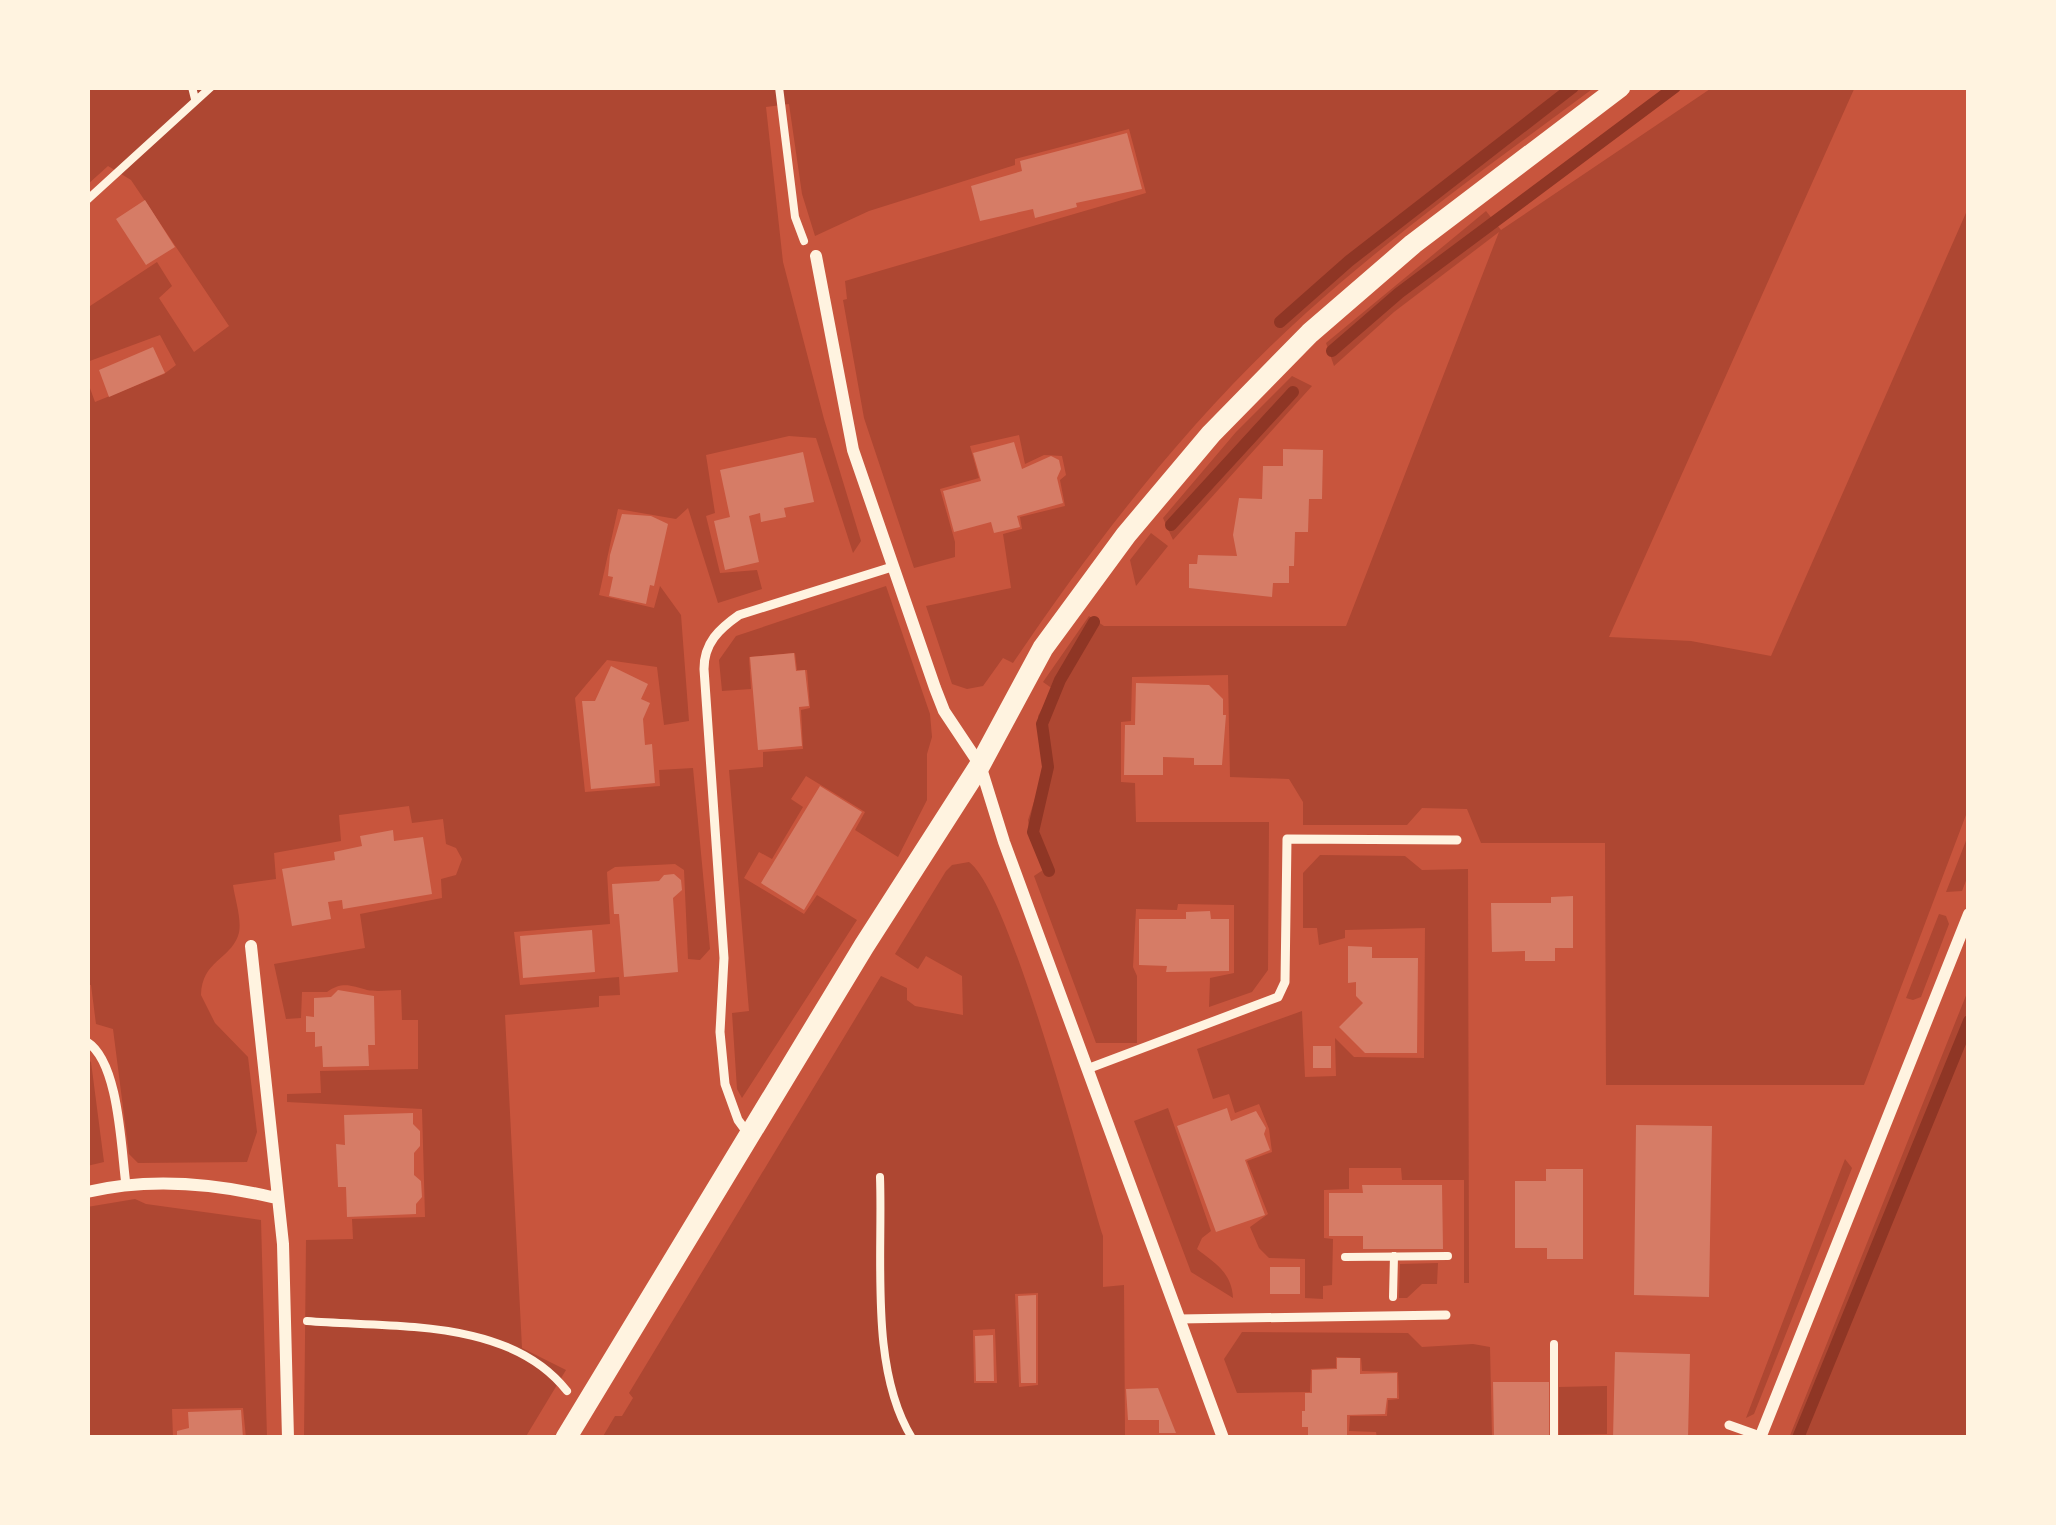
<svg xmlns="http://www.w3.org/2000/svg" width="2056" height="1525" font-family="'IBM Plex Sans',sans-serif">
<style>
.green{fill:#ae4732;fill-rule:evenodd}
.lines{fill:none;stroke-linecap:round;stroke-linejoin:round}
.stream{stroke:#8f3625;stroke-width:12}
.building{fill:#d67c66}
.path{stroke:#fff3e0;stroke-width:8}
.service{stroke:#fff3e0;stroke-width:9}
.minor{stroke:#fff3e0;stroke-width:12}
.tertiary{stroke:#fff3e0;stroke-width:21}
</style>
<rect width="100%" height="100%" fill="#c8553d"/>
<path class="green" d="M87,87H1595C1497,160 1397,231 1306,313C1193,415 1098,537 1013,663L1003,658L983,686L967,689L952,684L926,606L1011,588L1003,534L1022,529L1020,517L1065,506L1060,480L1066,475L1062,456L1044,455L1025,464L1019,435L970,446L979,478L940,489L955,542V557L914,568L864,418L843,300L847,299L845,281L1146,193L1129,129L1015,159V165L869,211L815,236L802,194L789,104L766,107L783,262L824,419L861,541L853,553L816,438L789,436L706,455L715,513L706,516L720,573L757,570L762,589L718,603L688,508L676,519L618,509L599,595L654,608L660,586L681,615L689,721L664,725L657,667L607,660L575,698L585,792L660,786L659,770L693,768L710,949L700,960L688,959L684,870L675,864L615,867L607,872L610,924L514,932L520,985L619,977L620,995L599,996V1007L505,1015L522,1348L566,1370L525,1438H304L306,1240L353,1239L352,1219L425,1217L422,1109L287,1102V1094L321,1093L320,1071L418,1069V1020H402L401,990C391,990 377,992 367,990C352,986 342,981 327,992H302L301,1018L286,1019L274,964L365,948L360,914L442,898L441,879L456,875L462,859L456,848L446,844L443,819L412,823L409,806L339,815L341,841L274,853L276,879L233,885C235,900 243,922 238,936C229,960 202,961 201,995L215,1023L248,1057L257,1132L247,1162L138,1163L129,1154L113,1029L96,1024L91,985H87V380L95,402L164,374L176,365L160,335L87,362V308L157,262L172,286L159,298L194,352L229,326L131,180L108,166L87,185Z
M1713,87H1855L1609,637L1691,641L1771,656L1969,206V807L1864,1085H1606L1605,843H1481L1467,809L1422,808L1407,825H1303V802L1289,779L1230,777L1228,675L1132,677L1131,721L1121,722V782L1135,783L1136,822H1269L1268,970L1252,992L1209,1007L1210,978L1234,973V905L1178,904L1177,910L1136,909L1133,967L1137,976V1043H1096L1034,876L1046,868L1030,837L1028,820L1043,774L1038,716L1053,689L1043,682L1089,616L1104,626H1346L1499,232L1394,312L1334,366L1326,343L1486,211L1501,230Z
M1292,376L1312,386L1173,540L1163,518L1236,432Z
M1151,533L1168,546L1136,586L1130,560Z
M886,586L930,714L932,737L927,754V800L898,857L855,830L865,812L806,776L791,799L803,807L772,859L759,852L744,878L804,914L817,895L857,920L742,1098L737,1089L732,1013L749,1011L729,770L763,767V752L803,749L801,710L810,708L807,670H797L795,653L749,657L751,689L722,691L719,660L736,636Z
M1969,833V873L1962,891L1946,892Z
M1320,855L1405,856L1422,870L1468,869L1469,1283H1464V1180H1402L1401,1168H1349V1189L1324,1190V1238L1333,1239L1332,1285L1323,1286V1299L1305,1298V1259L1269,1258L1259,1248L1250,1227L1268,1214L1247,1161L1272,1152L1269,1129L1259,1104L1235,1113L1229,1094L1213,1099L1197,1049L1302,1011L1305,1077L1336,1076L1335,1038L1354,1057L1424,1058L1425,928L1345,930V938L1319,945L1317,928H1303V873Z
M969,862C1010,891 1083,1172 1103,1236V1287L1124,1285L1125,1438H602L615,1416H622L633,1398L629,1393L881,976L907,988V1000L915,1006L963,1015L962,976L926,956L918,969L895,954L946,871L952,865ZM1038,1293V1385L1019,1387L1015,1294ZM995,1329L997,1383H974L973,1330Z
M1939,914L1946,916L1949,924L1921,997L1913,1000L1906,998Z
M1969,988V1438H1789Z
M87,1059L91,1062L104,1162L87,1166Z
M1168,1108L1211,1231L1202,1238L1197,1249C1215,1263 1232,1273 1233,1298L1191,1272L1134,1121Z
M1845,1159L1852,1168L1754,1414L1746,1418Z
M135,1199L146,1204L261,1220L267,1438H246L243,1408L172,1409L173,1438H87V1207Z
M1438,1263L1437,1284H1422L1407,1298H1399L1400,1264Z
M1242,1332L1408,1333L1422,1347L1473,1344L1490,1347L1492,1438H1377L1376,1432L1349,1431L1350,1416H1387L1388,1400L1399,1399L1398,1372L1362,1371L1361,1358L1336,1357V1368L1311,1369L1310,1392L1237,1393L1224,1359Z
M1607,1386V1434L1559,1435V1387Z"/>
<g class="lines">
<path class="stream" d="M1280,322L1349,261L1573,87
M1332,351L1399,293L1675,87
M1171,525L1293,392
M1049,871L1033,832L1048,767L1042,724L1060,680L1094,622
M1798,1438L1969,1021"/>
</g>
<path class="building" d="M1127,133L1142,189L1076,203L1077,207L1035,218L1033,209L980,221L971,186L1022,171L1020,161Z
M145,200L175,247L146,265L116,219Z
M153,347L165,373L109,397L99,370Z
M1014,442L1022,469L1051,456L1059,460L1061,469L1057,478L1063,503L1017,516L1020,527L994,533L991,522L954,532L943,491L981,481L973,453Z
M1283,449L1323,450L1322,499H1309L1308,532H1295L1294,566H1289V583H1273L1272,597L1189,588V564H1197L1198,555L1237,556L1233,535L1239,498L1262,499L1263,466H1283Z
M803,452L814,502L784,508L786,517L761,522L760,513L749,516L759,562L725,570L714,521L730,517L720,470Z
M622,514L651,516L668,524L654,586L650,585L646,604L609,596L613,577L608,576L610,555Z
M794,653L796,671L805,670L809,706L799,707L802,746L758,750L750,657Z
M611,666L648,684L641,699L650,703L643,719L645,745L652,744L655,783L591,789L582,701H595Z
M1136,683L1209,685L1223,699V715H1226L1222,765H1194V758L1163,757V775H1124L1125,725H1135Z
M820,786L862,812L804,910L761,883Z
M393,830L394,841L423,837L432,894L343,909L342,900L328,902L331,919L292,926L282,869L335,860L334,852L362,846L360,836Z
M674,874L681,880L682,890L673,898L678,972L624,977L619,914H614L612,884L659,881L664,875Z
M1573,896V948H1555V961H1525V951L1492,952L1491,903H1551V897Z
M1210,911L1211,919H1229V971L1166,972L1167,966L1139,965V919H1186V912Z
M592,930L595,972L523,978L520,936Z
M1348,946L1372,947V958H1418L1417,1053H1365L1339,1027L1363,1003L1356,996V982L1348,983Z
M338,990L374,996L375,1045H368L369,1066L323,1067L322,1046L315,1047V1032H306V1016L314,1017V998L331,997Z
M1313,1046H1331V1068H1313Z
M1227,1108L1231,1121L1256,1111L1266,1128L1264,1134L1270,1150L1245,1160L1265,1215L1216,1232L1177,1126Z
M413,1113V1124L420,1131V1146L414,1153V1175L421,1181L422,1197L416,1204V1214L347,1217L346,1187H338L336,1144L345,1145L344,1115Z
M1636,1125L1712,1126L1709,1297L1634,1295Z
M1546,1169H1583V1259H1547V1248H1515V1181H1546Z
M1362,1185H1442L1443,1249H1363V1236H1329V1193H1363Z
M1270,1267H1300V1294H1270Z
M1036,1295V1383H1021L1018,1296Z
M993,1335L994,1381H976L975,1336Z
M1615,1352L1690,1354L1688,1438H1613Z
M1337,1358H1360V1374L1397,1373V1398H1387L1385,1414L1347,1415V1438H1308V1427H1302V1411H1305V1393H1312V1370L1337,1369Z
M1493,1382H1549V1438H1494Z
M1158,1388L1176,1433H1159V1420H1128L1126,1389Z
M241,1410L243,1438H177V1431L189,1428L188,1412Z"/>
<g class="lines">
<path class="path" d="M192,87L195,99
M779,87L795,217L804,241
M87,200L211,87
M880,1177C883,1257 869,1369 912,1438
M1345,1257L1448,1256
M1393,1297L1394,1256
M307,1321C392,1328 509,1317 567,1391
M1554,1438V1344"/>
<path class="service" d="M87,1042C119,1062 121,1148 126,1185
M1087,1069L1278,997L1285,982L1287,839L1457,840
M749,1135L738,1120L725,1084L720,1032L724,958L704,669C704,643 719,629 739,615L892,567
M1179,1319L1446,1315
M1729,1425L1760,1436"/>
<path class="minor" d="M816,256L853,450L935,688L944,711L980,765L1004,842L1223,1438
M251,946L283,1244L288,1438
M87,1192C150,1177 214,1183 276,1198
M1760,1438L1969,914"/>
<path class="tertiary" d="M566,1438L864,946L980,765L1043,648L1126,535L1211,434L1310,333L1413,244L1620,87"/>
</g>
<rect width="2056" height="1525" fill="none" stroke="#fff3e0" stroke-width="180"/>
</svg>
